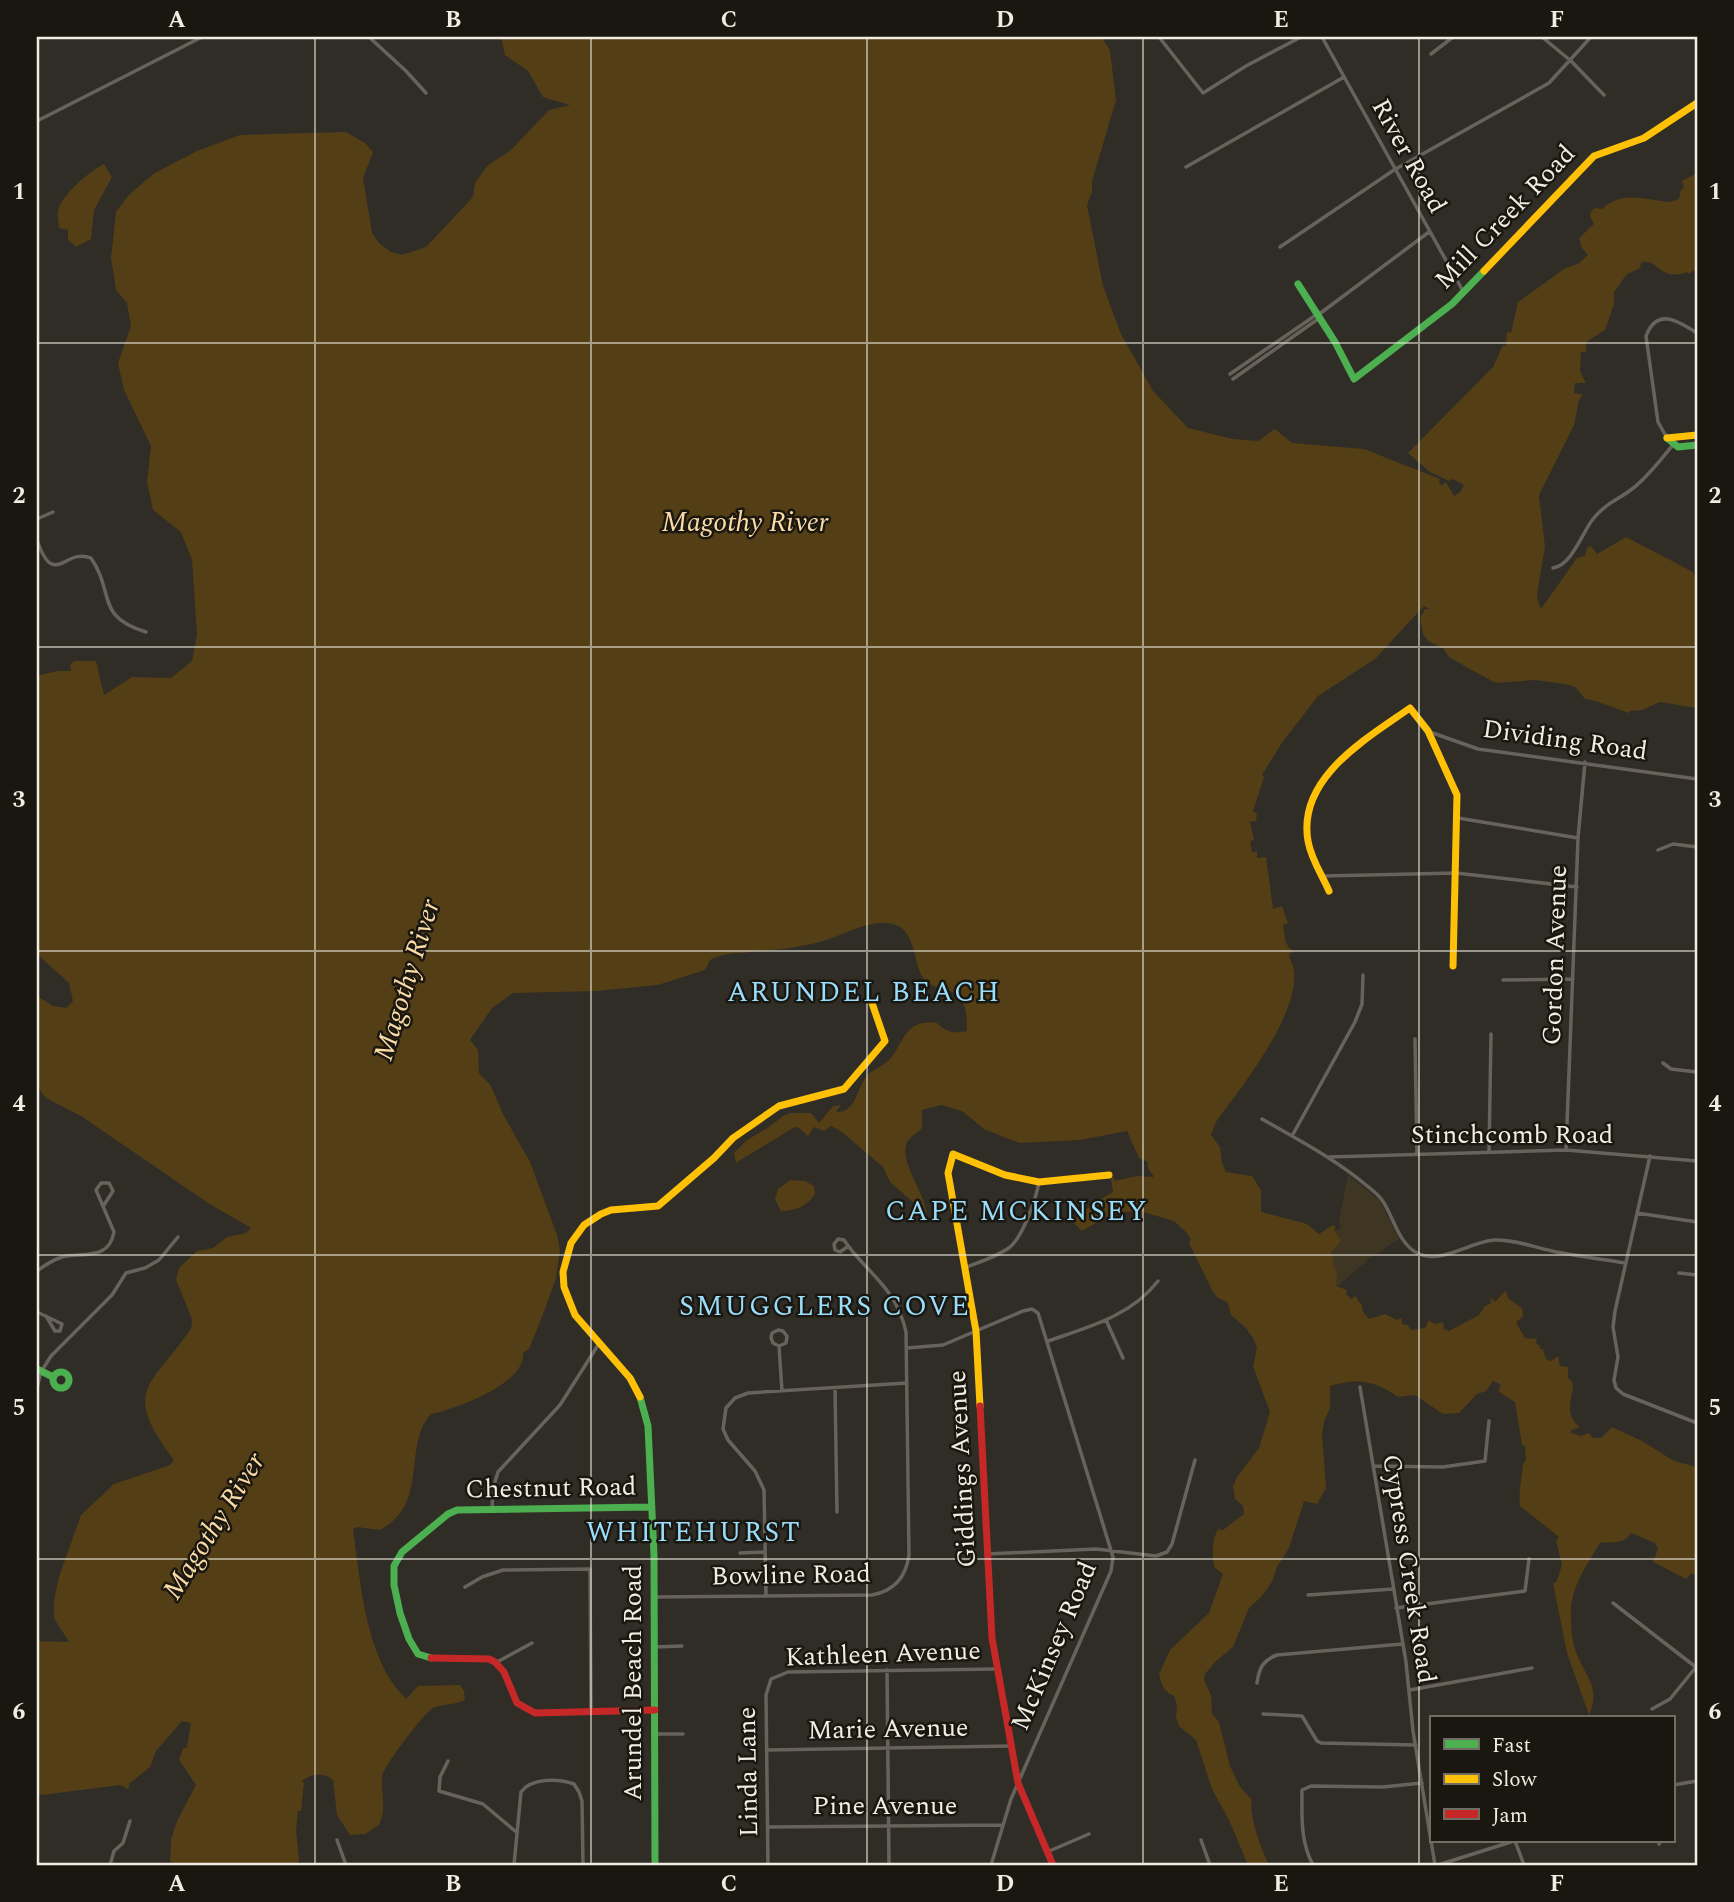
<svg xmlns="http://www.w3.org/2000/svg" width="1734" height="1902" font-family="Spectral,serif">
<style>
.built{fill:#3f3523}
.water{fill:#533e16}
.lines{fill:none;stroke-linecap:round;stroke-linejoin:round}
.street{stroke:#67635c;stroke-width:3.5}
.fast{stroke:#4caf50;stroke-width:7}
.slow{stroke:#ffc107;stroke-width:7}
.jam{stroke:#c62828;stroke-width:7}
.grid{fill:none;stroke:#f1ede4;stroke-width:2;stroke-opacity:0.55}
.labels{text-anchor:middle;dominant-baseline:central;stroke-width:5;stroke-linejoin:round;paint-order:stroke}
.street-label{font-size:26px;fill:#f1ede4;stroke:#1a1711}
.water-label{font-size:28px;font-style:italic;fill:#fbdba5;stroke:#1a1711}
.neighbourhood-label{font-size:28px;letter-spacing:2px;fill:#99ddfb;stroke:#1a1711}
.neatline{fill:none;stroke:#f1ede4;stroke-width:2.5}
.grid-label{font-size:23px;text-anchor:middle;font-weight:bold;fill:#f1ede4}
</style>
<rect width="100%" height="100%" fill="#302d26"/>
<path class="built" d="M1348,1175L1380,1201L1399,1239L1370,1258L1324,1298L1278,1273L1341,1227L1339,1220Z"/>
<path class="water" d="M501,37H1102L1110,51L1116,100L1092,181V192L1087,205L1103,286L1121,334L1153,391L1188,428L1233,439L1258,441L1275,429L1292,443L1364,449L1440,479L1439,484L1442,485L1446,482L1454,496L1460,492L1464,485L1453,479L1449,481L1430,472L1408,453L1493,367L1503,345L1506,346L1507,332L1511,333L1518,302L1564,269L1579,263L1588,255L1582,248L1579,238L1594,224L1590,216L1591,211L1595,208L1602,209C1622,190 1645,200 1670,202L1679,199L1681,190L1684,187L1682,181L1697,173V276L1694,270L1689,274L1687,272C1659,282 1660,259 1642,262L1639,269L1627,274L1614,292V304L1605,330L1586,342V352H1581L1580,371L1586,383H1575L1574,393L1583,395L1579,400L1574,425L1539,495L1545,547L1538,588L1537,598L1541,609L1577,558L1585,556L1587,548L1591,546L1597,554L1626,537L1693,572L1697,585V708L1660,702L1642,710L1630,711L1629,713C1614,708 1600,701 1585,699L1575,687L1565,684L1535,680L1496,683L1470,669L1449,657L1443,648L1428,641L1423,634L1420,618L1425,609H1430L1424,606L1375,659L1318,696L1281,744L1262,775L1264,777L1253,811L1257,814L1256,821L1250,822L1254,840L1250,841L1252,852H1257V858L1266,857L1273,909L1282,906L1288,923L1283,925C1285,936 1284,948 1296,952L1290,953L1289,957C1315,997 1239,1090 1216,1122L1211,1135L1220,1147L1222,1163L1226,1172L1252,1176L1261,1190V1212L1307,1224L1319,1234L1333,1225L1336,1227L1334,1230L1341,1241L1331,1252L1334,1262L1332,1263L1337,1272L1336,1286L1347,1290L1346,1294L1351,1299L1356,1296L1358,1301L1362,1305L1363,1312L1369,1319L1385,1314L1397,1320L1402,1318V1324L1408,1325L1411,1330L1425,1328L1429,1320L1434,1324L1443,1322L1444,1329L1449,1331L1479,1315L1485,1306L1491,1303L1490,1297L1495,1302L1505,1291L1509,1299L1522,1308L1523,1317L1516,1322L1525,1338L1537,1339L1536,1343L1540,1346V1349H1543L1546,1359L1551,1361L1558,1356L1560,1366L1568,1367V1378L1573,1383C1573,1399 1563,1415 1580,1427L1571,1430V1433L1581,1436L1589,1433L1593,1438H1601L1612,1427L1642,1441L1674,1461L1697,1467V1574H1691L1686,1579L1653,1562L1658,1549L1655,1543L1631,1533C1625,1544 1612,1542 1600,1543C1587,1565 1569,1589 1571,1617C1571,1627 1572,1640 1575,1649C1583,1674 1602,1686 1589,1715L1567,1653L1553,1583H1556L1562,1565L1556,1541L1559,1537L1520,1506C1518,1491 1522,1478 1523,1463L1526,1461L1525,1446L1522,1445L1515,1402L1499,1392L1500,1384L1493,1381L1486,1391L1477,1394L1459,1413L1443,1414L1415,1395L1398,1397C1374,1380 1358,1378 1330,1386V1408L1324,1422L1322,1434L1326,1488L1317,1504L1304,1501L1289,1548L1277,1567L1272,1582L1262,1596L1249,1608L1233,1647L1215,1662L1205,1674L1204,1680L1211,1695L1212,1714L1219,1722L1230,1766L1240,1787L1252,1800C1248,1814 1262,1851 1269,1865H1248L1229,1820L1212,1789L1196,1740L1179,1726L1176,1717L1177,1705L1174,1696C1163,1692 1162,1684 1159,1674L1170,1650L1209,1613L1223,1574L1214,1567C1212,1554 1212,1540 1218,1529L1223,1530L1244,1514L1243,1506L1235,1499L1233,1487L1237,1477L1259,1448L1270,1412L1253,1366L1257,1348L1253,1338L1245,1327L1231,1315L1228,1303L1217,1297L1213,1292L1189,1243L1191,1239L1187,1233L1174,1221L1140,1211L1113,1213L1082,1231L1072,1221L1091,1205L1113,1192L1111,1178L1114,1177L1115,1181L1137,1176L1154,1177L1148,1168V1162L1139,1158L1127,1131L1080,1140L1019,1143L984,1129L962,1111L941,1105L922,1110V1128C917,1133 908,1138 906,1145C901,1167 927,1194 927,1217L924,1219L914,1203L890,1182L883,1167L842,1132L831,1126L824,1131L814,1127L808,1136L798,1127L793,1128L739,1161L736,1163L734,1153L747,1140L769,1127L783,1116L790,1113H811L819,1123L833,1106L841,1105L836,1112C856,1113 856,1090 866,1077C871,1070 882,1067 888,1061C904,1046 902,1019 937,1023C947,1032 952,1034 967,1031C967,1019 967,1000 954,993C945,987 933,989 925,980C912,966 918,934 896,925C874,916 841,937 819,942C798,948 773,950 751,952C736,954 724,952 710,960L705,970L658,985L596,991L513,993L492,1008L470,1040L478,1050L479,1073L491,1086L503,1114L530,1162L557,1235L560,1250L556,1278L542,1317L529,1349L523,1353C526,1384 455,1409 431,1414C402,1445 430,1504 380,1530L357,1527L353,1529C361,1584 365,1659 406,1699L418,1686L460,1685L464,1691L465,1700C455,1705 443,1704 433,1708C425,1712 383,1767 382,1777C381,1792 387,1810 379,1825L365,1834L350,1835L337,1815L333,1780C324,1772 310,1774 302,1781L304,1783L301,1811H298L296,1831L299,1859L298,1865H170L171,1840L177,1821L196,1785L179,1760L183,1749L187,1747L191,1723L182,1721L156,1751L150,1767L130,1783L128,1789L120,1785L42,1795L37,1794V1641L69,1642L54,1618V1600L59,1577L81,1515L114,1484L170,1465L174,1460C122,1391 148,1389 191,1329L192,1319L176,1280L179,1268L197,1251L213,1248L227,1237L246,1233L251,1228L208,1203L81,1116L46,1098L37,1086V996L53,1006L66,1008L73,1001L69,983L37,954V676L57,671H71L70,665L74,661H96L104,695L132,677L171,678L192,661L197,635L192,560L181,532L153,510L147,482L151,446L124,390L118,363L131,326L127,303L116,290L111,258L116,212L128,196L153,174L197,151L240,135L346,132L365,143L373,152L363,178L372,233L380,244L391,252L402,255L426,247L473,197L475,183L488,165L510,151L549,110L570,105L543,97L528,71L505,55Z
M104,164L112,177L94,210L91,239L76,247L68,240V230L59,228C59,223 57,216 58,211C61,195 90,171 104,164Z
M790,1180L805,1181L814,1186L815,1194C807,1206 796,1211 781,1211L775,1199L778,1189Z"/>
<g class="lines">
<path class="street" d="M369,37L406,71L426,93
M1159,37L1203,93L1246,66L1301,37
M1322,37L1463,291
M1542,37L1571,61L1604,95
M1431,54L1453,37
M37,121L202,37
M1186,167L1344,77
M1280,247L1394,170L1549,83L1591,37
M1230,374L1316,315
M1233,379L1318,319V315L1429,232
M1667,438L1658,422L1646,336C1657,307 1678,321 1697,333
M37,519L53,512
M37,540C54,590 65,547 91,558C115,593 95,617 146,632
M1553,568C1572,565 1582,533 1593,519C1606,503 1618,500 1632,489C1648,477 1660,460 1673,445
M1430,732L1478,749L1697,779
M1458,818L1578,838
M1658,850L1673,844L1697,847
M1323,876L1456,873L1577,887
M1503,980L1573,979
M1415,1039L1417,1154
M1663,1063L1671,1069L1697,1072
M1262,1119C1297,1139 1335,1159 1366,1185C1371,1189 1378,1194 1382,1200C1393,1215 1398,1243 1417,1253C1441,1265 1469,1242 1494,1240C1513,1239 1533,1247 1552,1251C1576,1256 1601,1259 1626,1263
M1292,1136L1355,1022L1362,1004L1363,975
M1566,1150L1578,838L1585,762
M1489,1152L1491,1034
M1650,1156L1615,1311L1613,1327L1618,1357L1614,1380L1616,1388L1623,1394L1697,1423
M1329,1157L1566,1150L1697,1161
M1637,1213L1697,1222
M964,1268C979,1262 997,1257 1010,1247C1023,1236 1036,1199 1039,1182
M37,1271C45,1265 53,1260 62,1257C82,1252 109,1261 114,1232L96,1190L101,1183H109L113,1191L104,1205
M1679,1273L1697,1275
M37,1312L62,1324L60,1331H55L46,1316
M1106,1320L1123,1358
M1048,1341C1089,1327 1131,1316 1158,1281
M779,1346L773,1343L771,1338L772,1333L778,1330L783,1331L787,1336L786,1343L779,1346L782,1391
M907,1348L943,1345L1023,1311L1032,1309L1038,1313L1113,1557L1111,1571L1011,1799L991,1865
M1360,1387L1406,1662L1413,1731L1431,1841
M37,1388L41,1372L51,1356L112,1295L126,1273L145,1268L159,1260L178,1237
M835,1388L837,1512
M1373,1466L1443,1467L1485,1461L1489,1421
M492,1509L493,1488L498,1472L560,1405L600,1342
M740,1553L765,1552
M987,1554L1096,1549L1156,1556L1167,1552L1172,1544L1195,1460
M465,1587L482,1577L503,1570L590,1569L591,1712
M1308,1595L1393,1589
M766,1596L764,1490L755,1471L728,1440L723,1429L726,1408L735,1398L748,1393L907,1383
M654,1597L872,1595C894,1591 906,1577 909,1555L906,1332C896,1286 865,1272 844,1240L838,1239L834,1244L835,1250L840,1252L847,1247
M1613,1603L1697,1668
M1396,1608L1525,1591L1529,1559
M654,1647L682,1646
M497,1662L532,1643
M887,1670L889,1865
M1257,1683C1259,1668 1263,1660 1277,1655L1402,1644
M1410,1690L1532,1668
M1652,1709L1670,1699L1696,1667
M1263,1714L1302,1716L1317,1741L1321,1743L1416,1745
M656,1734H683
M767,1750L1010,1746
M448,1761L440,1777L439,1791L483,1804L515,1831
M1673,1785L1697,1781
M768,1827L1003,1825
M337,1840L346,1865
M1201,1840L1210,1865
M1431,1841L1435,1865
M1515,1841L1524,1865
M1659,1844L1661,1841
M1047,1852L1089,1834
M110,1865L114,1851L123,1843L130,1821
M514,1865L521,1792C531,1778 558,1778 574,1784L579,1792L582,1801L583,1865
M768,1865L766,1695L771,1679L788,1672L997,1669
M1313,1865C1300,1841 1302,1816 1302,1790L1311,1786L1383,1787L1422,1783
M1438,1865L1514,1841"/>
<path class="fast" d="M1298,284L1335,342L1354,379L1452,304L1484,271
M1667,438L1678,447L1697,445
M37,1369L53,1377
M53 1380a8 8 0 1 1 16 0a8 8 0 1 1-16 0Z
M640,1397L648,1426L654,1555L655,1865
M431,1658L418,1654L409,1639L400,1613L394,1585V1566L402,1552L448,1514L457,1510L651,1507"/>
<path class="slow" d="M1484,271L1594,156L1644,138L1697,103
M1667,438L1697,435
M1329,891C1322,875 1311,859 1308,841C1297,778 1366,739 1410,708L1428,731L1457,795L1453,966
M640,1397L630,1378L575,1315L564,1287L563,1272L571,1243L584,1225L601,1214L611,1210L658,1206L714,1158L733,1138L779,1106L844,1089L885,1041L872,1003
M980,1406L976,1331L948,1173L953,1154L1005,1175L1039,1182L1109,1175"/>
<path class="jam" d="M980,1406L992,1638L1018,1783L1053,1865
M431,1658L489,1659L495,1662L504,1672L517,1703L535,1713L655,1710"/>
</g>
<path class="grid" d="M315,37V1865M591,37V1865M867,37V1865M1143,37V1865M1419,37V1865M37,343H1697M37,647H1697M37,951H1697M37,1255H1697M37,1559H1697"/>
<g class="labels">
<g class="street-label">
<text transform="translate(1409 156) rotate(61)">River Road</text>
<text transform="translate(1505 217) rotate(-46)">Mill Creek Road</text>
<text transform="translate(1565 740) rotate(8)">Dividing Road</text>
<text transform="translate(1555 955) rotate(-88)">Gordon Avenue</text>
<text x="1512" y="1135">Stinchcomb Road</text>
<text transform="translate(962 1469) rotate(-93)">Giddings Avenue</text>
<text transform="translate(551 1488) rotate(-1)">Chestnut Road</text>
<text transform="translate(1409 1569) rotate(81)">Cypress Creek Road</text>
<text transform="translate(791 1575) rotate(-1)">Bowline Road</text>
<text transform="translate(1054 1646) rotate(-67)">McKinsey Road</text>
<text transform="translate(883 1654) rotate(-2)">Kathleen Avenue</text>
<text transform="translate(633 1683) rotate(-90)">Arundel Beach Road</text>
<text transform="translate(888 1729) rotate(-1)">Marie Avenue</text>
<text transform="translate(748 1772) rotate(-91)">Linda Lane</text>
<text x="885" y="1806">Pine Avenue</text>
</g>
<g class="water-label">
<text x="745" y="522">Magothy River</text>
<text transform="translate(407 980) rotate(-73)">Magothy River</text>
<text transform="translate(214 1526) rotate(-58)">Magothy River</text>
</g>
<g class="neighbourhood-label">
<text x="864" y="992">ARUNDEL BEACH</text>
<text x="1017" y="1211">CAPE MCKINSEY</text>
<text x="825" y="1306">SMUGGLERS COVE</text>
<text x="694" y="1532">WHITEHURST</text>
</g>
</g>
<rect width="1734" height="1902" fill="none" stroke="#1a1711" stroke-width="77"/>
<rect x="1430" y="1716" width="245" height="126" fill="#1a1711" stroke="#706d65" stroke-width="2"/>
<rect x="1444" y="1739" width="35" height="10" fill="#4caf50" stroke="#706d65" stroke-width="2"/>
<text x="1492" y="1752" font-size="21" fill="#f1ede4">Fast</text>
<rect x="1444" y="1774" width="35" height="10" fill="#ffc107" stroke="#706d65" stroke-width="2"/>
<text x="1492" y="1786" font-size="21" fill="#f1ede4">Slow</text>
<rect x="1444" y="1809" width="35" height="10" fill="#c62828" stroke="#706d65" stroke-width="2"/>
<text x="1492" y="1822" font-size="21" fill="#f1ede4">Jam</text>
<rect x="38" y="38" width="1658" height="1826" class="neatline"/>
<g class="grid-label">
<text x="177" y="27">A</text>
<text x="453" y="27">B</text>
<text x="729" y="27">C</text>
<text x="1005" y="27">D</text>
<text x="1281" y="27">E</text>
<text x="1557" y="27">F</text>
<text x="19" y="199">1</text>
<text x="1715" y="199">1</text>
<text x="19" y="503">2</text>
<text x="1715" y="503">2</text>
<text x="19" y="807">3</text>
<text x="1715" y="807">3</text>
<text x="19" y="1111">4</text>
<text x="1715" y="1111">4</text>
<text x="19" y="1415">5</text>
<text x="1715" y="1415">5</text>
<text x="19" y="1719">6</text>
<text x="1715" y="1719">6</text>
<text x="177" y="1891">A</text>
<text x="453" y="1891">B</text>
<text x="729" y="1891">C</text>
<text x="1005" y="1891">D</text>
<text x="1281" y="1891">E</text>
<text x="1557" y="1891">F</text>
</g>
</svg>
